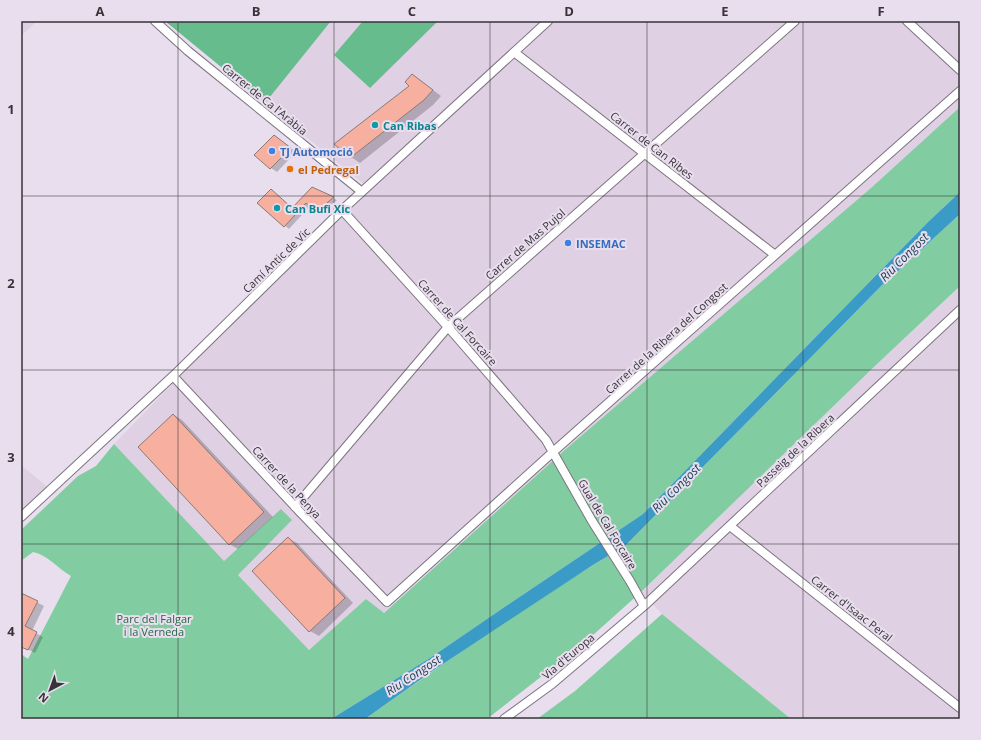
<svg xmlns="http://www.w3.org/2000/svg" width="981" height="740" font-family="'Open Sans',sans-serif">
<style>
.built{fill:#dfd0e4}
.green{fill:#81cda1}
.forest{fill:#66bc8c}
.water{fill:#3b9bc7}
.shadow{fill:#0003}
.building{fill:#f7b09f;stroke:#8b7975}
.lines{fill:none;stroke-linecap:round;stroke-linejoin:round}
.street-casing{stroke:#7d7481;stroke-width:10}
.street{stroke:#fff;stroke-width:8}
.grid{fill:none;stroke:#373338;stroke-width:1;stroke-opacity:0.55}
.culture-dot{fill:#0f9aa8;stroke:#e8deed;stroke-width:1.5}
.shop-dot{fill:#3f7fe0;stroke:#e8deed;stroke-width:1.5}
.food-dot{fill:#e8710a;stroke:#e8deed;stroke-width:1.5}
.labels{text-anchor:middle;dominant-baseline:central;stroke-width:4;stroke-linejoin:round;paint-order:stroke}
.street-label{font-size:11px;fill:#373338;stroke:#e8deed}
.culture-label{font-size:11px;font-weight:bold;fill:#0d838f;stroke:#e8deed;text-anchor:start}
.shop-label{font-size:11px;font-weight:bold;fill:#366cbe;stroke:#e8deed;text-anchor:start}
.food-label{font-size:11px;font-weight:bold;fill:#c56008;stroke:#e8deed;text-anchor:start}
.park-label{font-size:11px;fill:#266544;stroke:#e8deed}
.water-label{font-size:12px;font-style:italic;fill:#1a4255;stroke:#e8deed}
.neatline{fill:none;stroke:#373338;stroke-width:1.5}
.grid-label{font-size:13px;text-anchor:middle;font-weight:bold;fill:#373338}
</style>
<rect width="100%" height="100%" fill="#e8deed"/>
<path class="built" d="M23,21H37L21,36V23Z
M165,21H960V107L871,188L567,448L383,613L366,599L309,650L238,575L291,521L282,510L224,561L114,444L305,247L366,186Z
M960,286V719H791L662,614L641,592L877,364Z
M21,465L50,489L21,515Z"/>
<path class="green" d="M960,107V192L927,223L643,514L512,602L430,658L331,719H21V654L28,659L71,576C58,569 48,555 33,552L21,561V530L78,476L96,466L114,444L224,561L281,509L292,520L238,575L309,650L366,599L384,613L567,448L871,188Z
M960,214V286L877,364L641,592L583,644L487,719H365C450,659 535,599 625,546L890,277L897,272Z
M662,614L791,719H537L575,691Z"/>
<path class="forest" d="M165,21H331L265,103Z
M363,21H438L370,88L334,55Z"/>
<path class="water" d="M960,192V214L897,272L890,277L625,546L593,565L523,611L431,672L365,719H331L430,658L512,602L643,514L927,223Z"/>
<path class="shadow" d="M421,81L441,96L433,105L360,163L351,157L410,87Z
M274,136L296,152L277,172L271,168Z
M312,188L337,200L321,214L310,206L289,229L259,203L271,190L293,209Z
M174,415L182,420L273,517L238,549L229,544Z
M288,538L297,543L353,603L319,636L310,631Z
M21,594L44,606L32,631L43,637L35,653L21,646Z"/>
<path class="building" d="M412,74L433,90L424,100L350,158L334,144L409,86L405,82Z
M274,135L291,148L270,169L254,155Z
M312,187L334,197L316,212L306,203L284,227L257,203L271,189L292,208Z
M173,414L264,512L229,545L138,447Z
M288,537L345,598L309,632L252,571Z
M21,593L38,601L25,626L37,632L28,650L21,647Z"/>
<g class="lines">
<g class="street-casing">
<path id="street" d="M155,21L188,51L362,192
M907,21L960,70
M514,52L775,255
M342,210L448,327L546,440L592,521L630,581L644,606
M173,376L300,512L387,602L553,452L960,91
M295,507L448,327L795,21
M21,517L173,376L342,210L548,21
M730,526L960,708
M504,719L552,684L644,606L960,310"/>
</g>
<use href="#street" class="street"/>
</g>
<path class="grid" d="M178,21V719M334,21V719M490,21V719M647,21V719M803,21V719M21,196H960M21,370H960M21,544H960"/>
<g class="culture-dot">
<circle cx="375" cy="125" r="4"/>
<circle cx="277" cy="208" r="4"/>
</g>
<g class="shop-dot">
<circle cx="272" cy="151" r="4"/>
<circle cx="568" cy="243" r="4"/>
</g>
<circle class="food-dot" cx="290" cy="169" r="4"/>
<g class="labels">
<g class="street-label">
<text transform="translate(265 99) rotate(39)">Carrer de Ca l'Aràbia</text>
<text transform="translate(652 145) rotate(38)">Carrer de Can Ribes</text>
<text transform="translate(525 244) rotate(-41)">Carrer de Mas Pujol</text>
<text transform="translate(276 260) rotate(-44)">Camí Antic de Vic</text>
<text transform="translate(458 322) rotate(48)">Carrer de Cal Forcaire</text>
<text transform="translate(666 338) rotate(-42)">Carrer de la Ribera del Congost</text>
<text transform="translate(795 450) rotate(-43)">Passeig de la Ribera</text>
<text transform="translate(287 482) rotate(47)">Carrer de la Penya</text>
<text transform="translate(608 524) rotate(59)">Gual de Cal Forcaire</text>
<text transform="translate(852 608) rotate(38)">Carrer d'Isaac Peral</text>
<text transform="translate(568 656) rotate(-40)">Via d'Europa</text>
</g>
<g class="culture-label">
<text x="383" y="125">Can Ribas</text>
<text x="285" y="208">Can Bufi Xic</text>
</g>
<g class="shop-label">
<text x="280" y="151">TJ Automoció</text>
<text x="576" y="243">INSEMAC</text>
</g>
<g class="food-label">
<text x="298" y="169">el Pedregal</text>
</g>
<g class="park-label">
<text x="154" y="618">Parc del Falgar<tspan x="154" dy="13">i la Verneda</tspan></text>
</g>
<g class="water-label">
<text transform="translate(904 257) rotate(-45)">Riu Congost</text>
<text transform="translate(676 488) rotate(-45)">Riu Congost</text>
<text transform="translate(413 675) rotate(-33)">Riu Congost</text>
</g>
</g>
<rect width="981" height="740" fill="none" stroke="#e8deed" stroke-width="44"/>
<g transform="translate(50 690) rotate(221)" stroke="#e8deed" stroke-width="3" paint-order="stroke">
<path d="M0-3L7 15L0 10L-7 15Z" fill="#373338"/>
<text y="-6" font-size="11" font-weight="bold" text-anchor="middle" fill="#373338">N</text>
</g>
<rect x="22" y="22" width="937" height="696" class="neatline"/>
<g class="grid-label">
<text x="100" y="16">A</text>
<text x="256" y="16">B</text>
<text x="412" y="16">C</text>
<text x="569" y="16">D</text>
<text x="725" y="16">E</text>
<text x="881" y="16">F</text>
<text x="11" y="114">1</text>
<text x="11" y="288">2</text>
<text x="11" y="462">3</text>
<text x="11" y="636">4</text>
</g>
</svg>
